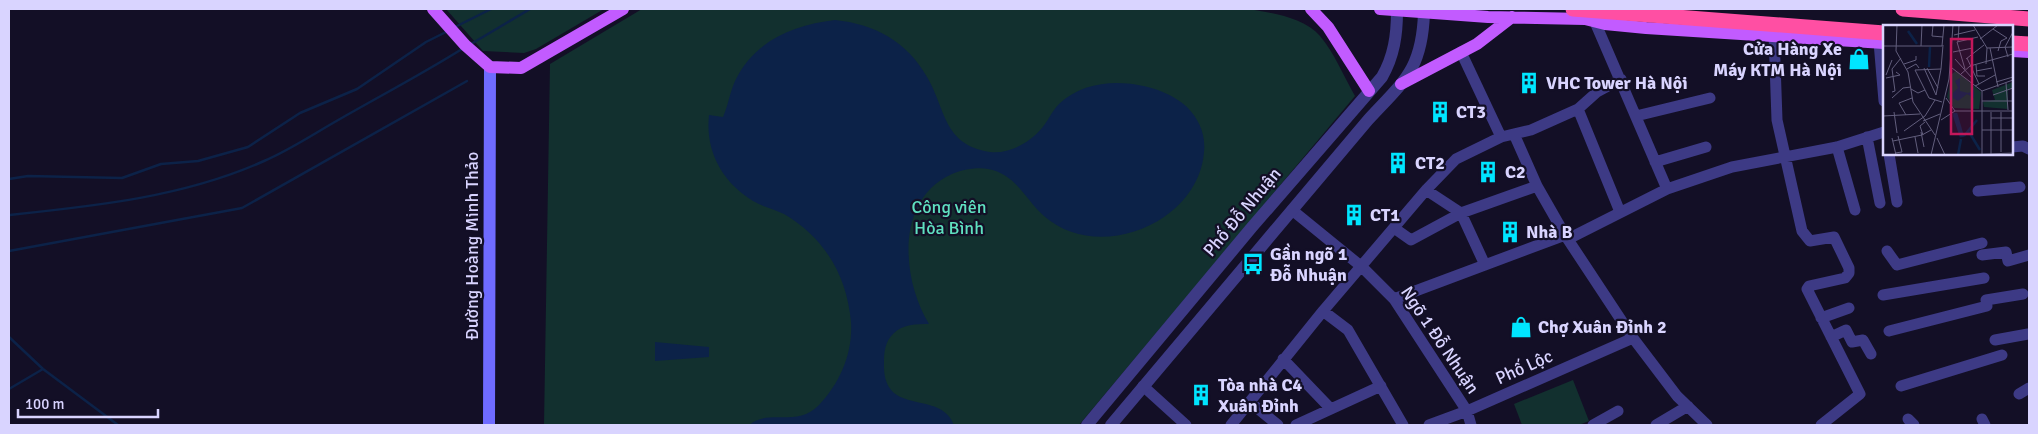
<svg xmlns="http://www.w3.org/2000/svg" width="2038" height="434" font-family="Signika,sans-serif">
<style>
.green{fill:#12302f}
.water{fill:#0c2248}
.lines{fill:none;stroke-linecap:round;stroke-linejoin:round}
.stream{stroke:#0c2248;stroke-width:2.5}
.minor{stroke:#3d3a85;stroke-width:11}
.tertiary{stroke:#3d3a85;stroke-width:12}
.secondary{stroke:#6f6bff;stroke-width:12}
.primary{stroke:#c25bff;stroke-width:12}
.motorway{stroke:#ff4fa3;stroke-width:15}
.labels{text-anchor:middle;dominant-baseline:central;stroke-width:4.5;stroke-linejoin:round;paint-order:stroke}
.poi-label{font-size:18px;font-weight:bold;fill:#d9d4ff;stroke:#130f26;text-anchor:start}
.park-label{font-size:18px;fill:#5fe0c0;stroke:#130f26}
.street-label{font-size:18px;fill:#d9d4ff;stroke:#130f26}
.inset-river{fill:none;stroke:#0c2248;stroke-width:2.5}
.inset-road{fill:none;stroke:#625e7d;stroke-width:1}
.view{fill:#c2185b;fill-opacity:0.15;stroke:#c2185b;stroke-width:2.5}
.inset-edge{fill:none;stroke:#d9d4ff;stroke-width:2.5}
</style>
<rect width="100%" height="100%" fill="#130f26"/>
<path class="green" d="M446,9H604L536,49L524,53L483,51Z
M642,9H1249C1271,13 1304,17 1320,36C1334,52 1344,77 1355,96L1079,425H544L550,64Z
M1573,380L1589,421L1579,425H1522L1514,404Z"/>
<path class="water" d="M835,20C874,24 907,41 927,77C946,109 943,145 990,152C1010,154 1029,143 1042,128C1048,121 1052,111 1059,104C1080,84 1111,80 1138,85C1156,88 1174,95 1187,107C1199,119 1206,135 1204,152C1202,179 1186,202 1164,217C1129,241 1078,246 1044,216C1025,199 1016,174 988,169C977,167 960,170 950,175C895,201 902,280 929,324C917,324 902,324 893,334C885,342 884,352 884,363C882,419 940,388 954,425H749C769,408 797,428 819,405C840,383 853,353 851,322C847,276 825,238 784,214C774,209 763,207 753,201C722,182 705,151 709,115L723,117C728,106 730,92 735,81C754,41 793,25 835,20Z
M655,342L709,347V357L655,361Z"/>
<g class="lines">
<path class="stream" d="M455,27L491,9
M471,44L530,9
M9,179L28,176L122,178L161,164L198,161L248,147L300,113L357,89L426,42L448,31
M9,215C95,206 184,197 264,161C290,150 315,133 340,119C380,96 422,74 462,49
M9,251L242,208L467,81
M9,337L43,369L118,425
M9,389L43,369"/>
<path class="minor" d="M1595,22L1667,189
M1774,34L1777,120L1802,231L1810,241L1834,237L1849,268V273L1845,278L1809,286L1807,289L1860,394L1821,425
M1879,42L1884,101
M1461,52L1501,137
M1578,109L1620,212
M1636,116L1710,98
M1514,134L1537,186L1565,235
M1867,137L1880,203
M1837,147L1855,210
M2012,147L2023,146L2029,149
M1889,154L1897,202
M1655,162L1706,147
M1426,190L1461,213L1485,265
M1978,191L2020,187
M1292,210L1362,267L1394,299L1467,411L1471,425
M1394,228L1411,240L1461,213L1537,186
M1568,239L1667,189L1732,167L1837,147L1884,132
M1887,251L1897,265L1982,243
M1982,255L2006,252L2008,261L2029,255
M1883,295L1984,278
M1394,299L1565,235L1633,338L1677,396L1707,425
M1986,300L2023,294
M1323,311L1348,330L1403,425
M1821,318L1849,308
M1889,331L1987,306
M1831,337L1846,330L1852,342L1863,340L1871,354
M1995,340L2028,334
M1283,359L1330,408
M1143,386L1186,425
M1901,386L2002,355
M2019,394L2029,388
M1251,403L1278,425
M1908,419L1914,425
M1982,419L1985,425
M1231,425L1323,311L1426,190L1456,159L1501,137L1531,130L1578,109L1597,92L1621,79
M1296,425L1381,386
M1429,425L1467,411L1633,338
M1593,425L1618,411
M1656,425L1688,406"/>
<path class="tertiary" d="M1087,425L1252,227L1382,77C1394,56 1397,35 1397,11
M1111,425L1368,120C1404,81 1422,70 1424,13"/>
<path class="secondary" d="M489,425L490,67"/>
<path class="primary" d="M433,9L465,45L490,67L521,68L623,9
M1311,9L1328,27L1369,91
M1380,9L1488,17L1585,19L1605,24L1646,28L1884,43
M2012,51L2029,52
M1401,84L1477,44L1512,17"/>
<path class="motorway" d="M1573,9L1884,33
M1903,9L2029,19
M2012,43L2029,44"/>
</g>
<defs>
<g id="shop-bare" transform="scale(1.725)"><path d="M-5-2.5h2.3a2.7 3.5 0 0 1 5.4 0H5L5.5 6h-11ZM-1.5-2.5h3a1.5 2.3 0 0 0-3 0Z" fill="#00e5ff" stroke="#130f26" stroke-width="2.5" paint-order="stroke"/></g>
<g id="building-bare" transform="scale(1.725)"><path d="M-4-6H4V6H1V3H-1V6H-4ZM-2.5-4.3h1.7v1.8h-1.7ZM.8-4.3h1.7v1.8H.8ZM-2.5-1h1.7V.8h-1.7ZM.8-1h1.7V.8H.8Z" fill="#00e5ff" stroke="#130f26" stroke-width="2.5" paint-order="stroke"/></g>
<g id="bus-bare" transform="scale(1.725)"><path d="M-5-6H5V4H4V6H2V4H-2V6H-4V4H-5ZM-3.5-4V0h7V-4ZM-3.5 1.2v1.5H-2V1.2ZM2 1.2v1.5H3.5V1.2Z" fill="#00e5ff" stroke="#130f26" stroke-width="2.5" paint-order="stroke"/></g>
</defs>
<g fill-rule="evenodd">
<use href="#shop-bare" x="1859" y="59"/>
<use href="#building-bare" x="1529" y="83"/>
<use href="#building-bare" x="1440" y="112"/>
<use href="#building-bare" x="1398" y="163"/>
<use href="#building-bare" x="1488" y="172"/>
<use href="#building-bare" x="1354" y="215"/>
<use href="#building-bare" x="1510" y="232"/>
<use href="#bus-bare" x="1253" y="264"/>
<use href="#shop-bare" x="1521" y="327"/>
<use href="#building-bare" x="1201" y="395"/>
</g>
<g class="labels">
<g class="poi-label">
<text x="1842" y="49" text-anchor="end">Cửa Hàng Xe<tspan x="1842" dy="21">Máy KTM Hà Nội</tspan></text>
<text x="1546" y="83">VHC Tower Hà Nội</text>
<text x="1456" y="112">CT3</text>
<text x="1415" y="163">CT2</text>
<text x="1505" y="172">C2</text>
<text x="1370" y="215">CT1</text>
<text x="1526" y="232">Nhà B</text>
<text x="1270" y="254">Gần ngõ 1<tspan x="1270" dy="21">Đỗ Nhuận</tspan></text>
<text x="1538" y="327">Chợ Xuân Đỉnh 2</text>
<text x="1218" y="385">Tòa nhà C4<tspan x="1218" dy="21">Xuân Đỉnh</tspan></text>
</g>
<g class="park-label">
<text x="949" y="207">Công viên<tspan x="949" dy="21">Hòa Bình</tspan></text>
</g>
<g class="street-label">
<text transform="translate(1242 212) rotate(-50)">Phố Đỗ Nhuận</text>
<text transform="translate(472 246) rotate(-90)">Đường Hoàng Minh Thảo</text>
<text transform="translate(1440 340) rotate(56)">Ngõ 1 Đỗ Nhuận</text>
<text transform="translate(1524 367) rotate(-24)">Phố Lộc</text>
</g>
</g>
<g transform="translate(1883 25)">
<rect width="130" height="130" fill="#130f26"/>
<path d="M73,46L98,67L96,84L71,83L64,72L69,49ZM130,57V63L125,64V84L101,82L100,77L112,75L109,65Z" fill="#12302f"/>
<path d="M77,53V66L85,68L91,65V73L84,69L75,76L70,73V68L75,63L72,56Z" fill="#0c2248"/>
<path class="inset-river" d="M25,6L34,19M46,42L47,22M71,88L79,112M73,88L80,112M71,90L78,112M86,107L97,125M81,111L94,95M75,130L78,114"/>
<path class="inset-road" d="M14,0L13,26L25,47L30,77L52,110M50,0L49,11L60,12M90,0L104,23L130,22M110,4L124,13M71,10L92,5M97,14L115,0M75,17L76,0M0,21H59L61,0M38,21L39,0M107,23L115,62M115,26L118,16L124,13M70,27L90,23M125,32L122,22L130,7M84,33L96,59L92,61M72,34L89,53M83,34L101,20M21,39L33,35V31M103,39L104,23M93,40L94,51H102M41,43L53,70M44,43L55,63M69,43L99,66M24,44L33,39L36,43M58,44L60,20M82,44L74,17L95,12M93,46L109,43M78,49L87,41L130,29M3,50L9,35M3,53L17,50L13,47M113,57L130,52M123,58L125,85M96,59L112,50M28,64L35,68L42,65M99,66L130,55M9,67L12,66L9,44L18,33M53,70L58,44L32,45L46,73L59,77M110,70L130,63M9,73L20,63L28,62M99,76H130M72,86H130M11,87L14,108M118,87V127M23,90L16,78L29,73M0,91L37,89M108,93H130M58,95L72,86L63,73M40,96L57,89M99,105H130M21,106L42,91L52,75M38,107L41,122M40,110L37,101L42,97M32,112L35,128M9,113L13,130M54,113L62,130M10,116L39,110L48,105M12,128L19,127L15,111M48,130L66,54L70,0M81,130L130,128M99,130V66M108,130V87"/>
<path class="view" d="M68,14H89V109H68Z"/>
<rect width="130" height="130" class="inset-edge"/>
</g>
<rect width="2038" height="434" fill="none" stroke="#d9d4ff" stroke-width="20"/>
<path d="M18 409v8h140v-8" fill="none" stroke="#d9d4ff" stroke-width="2.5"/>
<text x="25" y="409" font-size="15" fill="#d9d4ff" stroke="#130f26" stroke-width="4" paint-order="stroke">100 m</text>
</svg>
